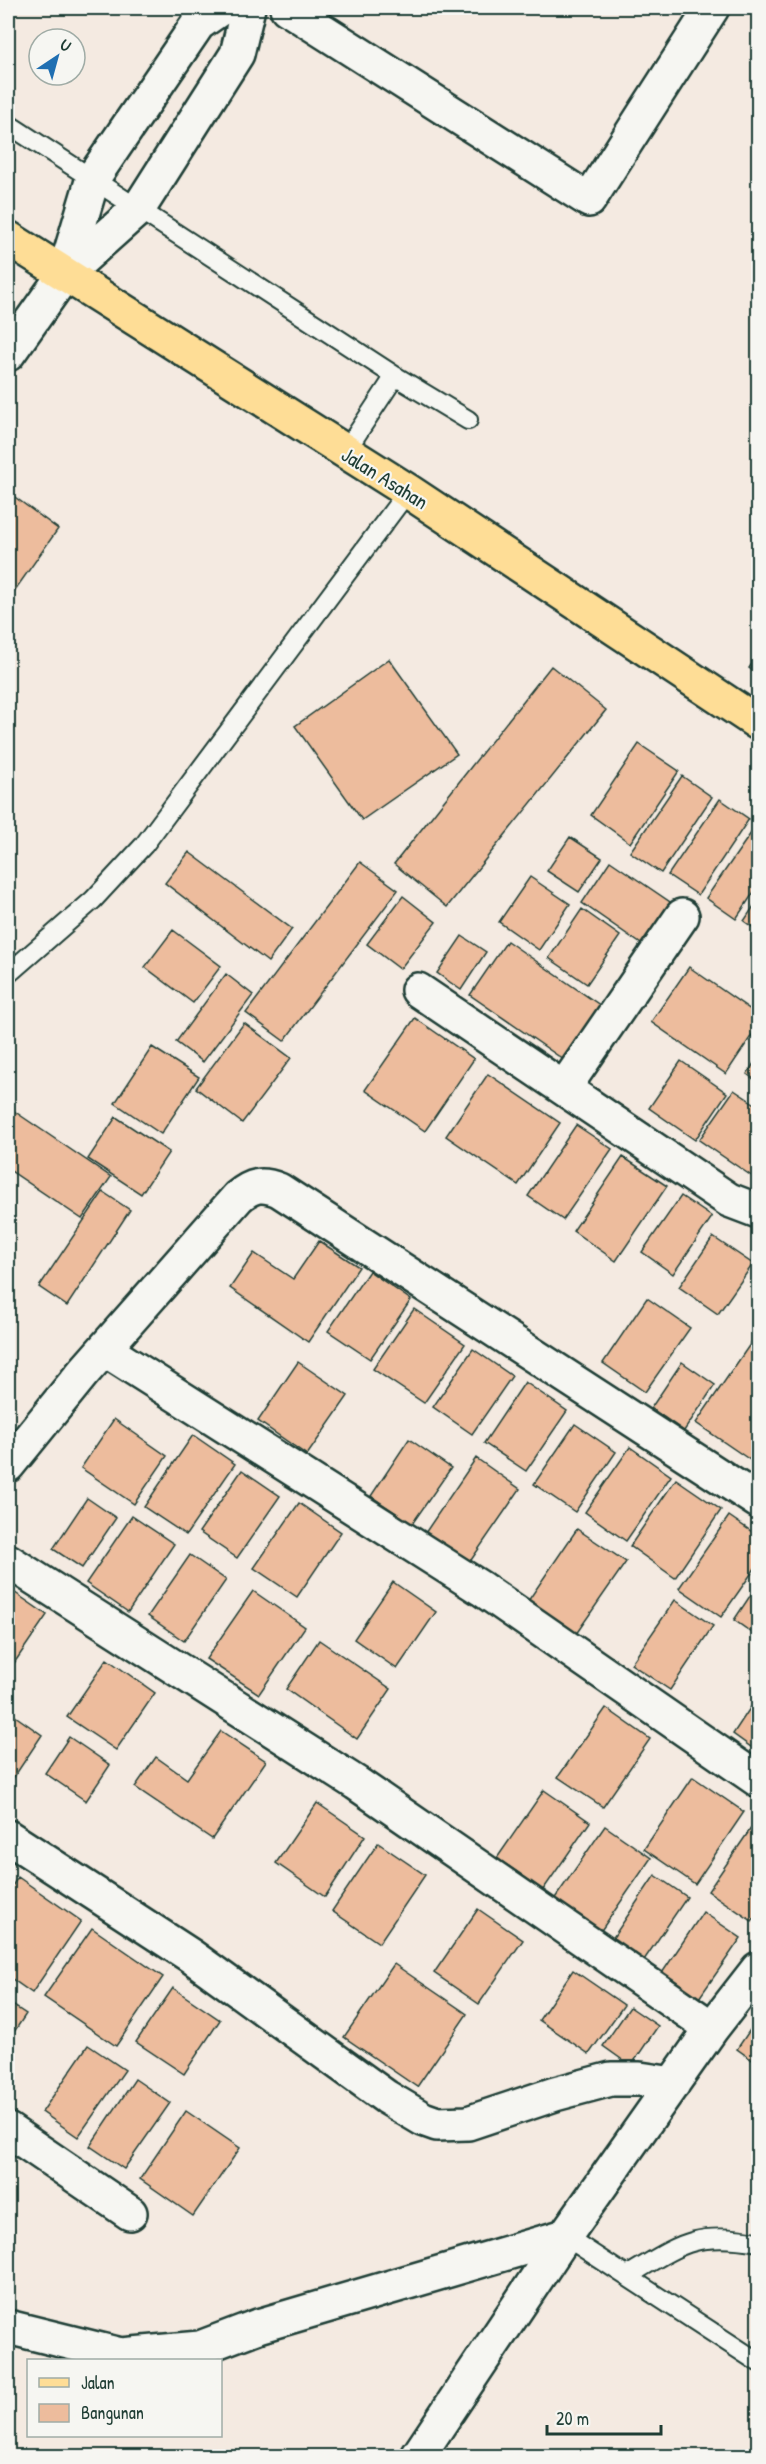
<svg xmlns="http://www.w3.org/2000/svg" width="766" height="2464" font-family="'Patrick Hand',sans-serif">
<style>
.building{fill:#edbc9d;stroke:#1f3d34;stroke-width:1.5}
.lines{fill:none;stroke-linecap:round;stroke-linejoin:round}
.service-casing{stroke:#1f3d34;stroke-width:22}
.minor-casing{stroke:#1f3d34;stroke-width:38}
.primary-casing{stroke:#1f3d34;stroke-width:38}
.service{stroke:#f6f6f2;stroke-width:18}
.minor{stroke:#f6f6f2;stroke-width:33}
.primary{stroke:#fedd96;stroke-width:33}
.labels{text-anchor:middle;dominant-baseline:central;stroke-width:4.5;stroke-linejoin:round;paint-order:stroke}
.street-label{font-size:21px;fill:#1f3d34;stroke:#f6f6f2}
</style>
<rect width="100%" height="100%" fill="#f4eae1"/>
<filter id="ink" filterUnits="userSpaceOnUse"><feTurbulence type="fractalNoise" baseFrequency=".0167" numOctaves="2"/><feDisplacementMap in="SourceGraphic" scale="12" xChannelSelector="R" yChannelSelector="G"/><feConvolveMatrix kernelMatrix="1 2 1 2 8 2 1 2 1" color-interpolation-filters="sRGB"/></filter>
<g filter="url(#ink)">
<path class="building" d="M8,492L58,529L8,600Z
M758,655V674L749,668Z
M389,659L457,754L362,820L295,726Z
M551,666L606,710L447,907L394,864Z
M639,744L679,771L630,843L591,815Z
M682,776L712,797L661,873L630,852Z
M720,799L749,819L698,895L668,875Z
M758,823V886L736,919L706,898Z
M570,837L602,858L579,892L547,871Z
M189,852L292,929L268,962L165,883Z
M610,861L673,904L644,946L582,903Z
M360,862L398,890L284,1041L246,1013Z
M530,877L570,904L539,950L499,922Z
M403,896L436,922L400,969L367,944Z
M758,900V931L744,921Z
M582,909L620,936L587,984L549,958Z
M173,930L221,966L193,1003L145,967Z
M462,936L486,952L461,990L437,973Z
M507,941L604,1008L567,1062L470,995Z
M689,967L758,1015V1026L726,1074L651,1022Z
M226,974L253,995L203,1062L176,1042Z
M415,1018L474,1059L425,1131L365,1090Z
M244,1023L291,1058L242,1123L196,1088Z
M152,1047L199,1077L161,1134L115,1103Z
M758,1057V1082L747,1074Z
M681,1061L727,1093L695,1140L649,1108Z
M488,1074L560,1123L518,1185L446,1136Z
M734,1090L758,1106V1175L756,1179L699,1140Z
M8,1107L111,1177L82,1219L8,1169Z
M116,1117L169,1152L141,1194L88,1159Z
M576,1125L612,1149L563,1220L528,1196Z
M623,1157L667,1186L616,1261L573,1231Z
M103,1192L130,1210L67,1306L39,1287Z
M681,1196L712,1217L673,1274L642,1252Z
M713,1237L753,1264L718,1314L679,1287Z
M319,1241L359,1267L308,1342L230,1288L254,1253L293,1279Z
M369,1271L411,1300L370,1359L328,1331Z
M647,1298L690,1328L645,1392L603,1363Z
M414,1309L465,1344L424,1403L373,1369Z
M757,1334L758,1336V1460L756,1464L696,1423Z
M473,1349L512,1376L472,1434L433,1407Z
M298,1362L348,1396L307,1455L258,1421Z
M682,1362L715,1385L684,1431L651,1408Z
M525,1382L567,1411L526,1471L484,1443Z
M114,1419L167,1456L134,1504L81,1468Z
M575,1424L616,1452L575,1512L534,1484Z
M193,1435L235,1464L186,1535L144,1507Z
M409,1439L451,1468L412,1524L371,1496Z
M630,1447L671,1476L626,1541L585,1512Z
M476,1458L520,1489L467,1566L423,1536Z
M242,1470L280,1496L237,1558L199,1532Z
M676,1479L721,1510L675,1578L630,1546Z
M87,1498L116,1518L82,1568L53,1549Z
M299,1503L341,1532L297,1597L254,1568Z
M132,1516L174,1544L128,1612L86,1583Z
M729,1516L758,1536V1564L721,1617L679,1588Z
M577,1529L626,1562L576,1634L528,1601Z
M190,1555L226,1580L184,1641L148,1616Z
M393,1582L436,1612L397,1669L354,1639Z
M758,1584V1637L734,1620Z
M8,1588L47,1615L8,1672Z
M253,1591L305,1627L259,1694L206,1659Z
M675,1600L713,1626L670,1690L631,1664Z
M319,1640L391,1689L357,1739L286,1689Z
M107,1659L155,1693L116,1750L67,1717Z
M758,1696V1752L733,1734Z
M606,1708L650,1739L603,1807L558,1777Z
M8,1711L42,1735L8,1786Z
M221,1731L266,1761L212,1839L135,1787L156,1757L187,1779Z
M69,1737L110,1765L86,1801L45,1773Z
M693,1777L744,1812L695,1884L644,1849Z
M544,1790L590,1822L543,1890L497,1858Z
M317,1803L365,1836L325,1897L276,1863Z
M756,1821L758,1823V1913L752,1921L708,1891Z
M605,1826L651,1858L600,1932L553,1901Z
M378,1843L425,1875L379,1943L332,1911Z
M655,1875L687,1897L642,1963L610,1942Z
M18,1877L81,1921L32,1993L8,1976V1892Z
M478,1909L523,1940L479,2004L434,1973Z
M703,1912L741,1938L697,2001L660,1976Z
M92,1928L163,1977L116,2046L44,1997Z
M394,1964L467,2014L417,2087L344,2037Z
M573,1970L624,2005L589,2054L539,2020Z
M173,1988L220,2020L184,2074L136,2042Z
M8,2002L26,2014L8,2041Z
M630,2007L658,2026L631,2066L603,2046Z
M758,2018V2064L737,2049Z
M88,2045L125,2070L78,2137L42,2112Z
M135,2079L170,2103L124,2169L90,2146Z
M186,2111L240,2148L193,2216L140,2179Z"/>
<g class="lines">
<g class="service-casing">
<path id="service" d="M8,124L395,376L468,420
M345,452L395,376
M8,974L93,900L144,845L408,491
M565,2236L758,2362
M627,2276C681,2244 694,2231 758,2242"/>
</g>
<g class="minor-casing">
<path id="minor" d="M287,8L589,200L712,8
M64,275L93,178L198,24L221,8
M8,354L64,275L139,208L237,54L248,8
M418,990L729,1200L758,1211
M564,1088L682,916
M104,1349L482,1589L758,1780
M8,1465L82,1374L238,1197C252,1185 262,1183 279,1190L758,1501
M8,1561L356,1783L712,2028
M8,1837L191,1956L386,2097L423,2119L437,2124L468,2123L555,2094L611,2079H640L673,2084
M8,2130L130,2213
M8,2327L121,2355L200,2348L258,2326L565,2236
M418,2456L565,2236L712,2028L758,1969"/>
</g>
<g class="primary-casing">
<path id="primary" d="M8,238L408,491L758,723"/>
</g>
<use href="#service" class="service"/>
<use href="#minor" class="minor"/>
<use href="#primary" class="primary"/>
</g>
</g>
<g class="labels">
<g class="street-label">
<text transform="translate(385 478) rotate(32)">Jalan Asahan</text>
</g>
</g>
<rect width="766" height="2464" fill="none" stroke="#f6f6f2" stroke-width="30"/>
<rect x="15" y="15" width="736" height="2434" fill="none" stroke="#1f3d34" stroke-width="2" filter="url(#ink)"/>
<rect x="27" y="2359" width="195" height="78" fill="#f6f6f2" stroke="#a0aca6" stroke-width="1.5"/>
<rect x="39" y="2378" width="30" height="9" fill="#fedd96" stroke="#a0aca6" stroke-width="1.5"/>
<text x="81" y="2389" font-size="18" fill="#1f3d34">Jalan</text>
<rect x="39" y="2404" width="30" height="18" fill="#edbc9d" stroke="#a0aca6" stroke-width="1.5"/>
<text x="81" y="2419" font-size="18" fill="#1f3d34">Bangunan</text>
<g transform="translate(57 57) rotate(36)"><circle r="28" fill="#f6f6f2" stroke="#a0aca6" stroke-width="1.5"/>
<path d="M0-4.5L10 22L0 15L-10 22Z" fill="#1f6fb2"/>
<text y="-9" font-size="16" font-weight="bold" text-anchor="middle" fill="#1f3d34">U</text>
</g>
<path d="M547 2425v9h114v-9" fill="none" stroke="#1f3d34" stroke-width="3"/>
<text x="556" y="2425" font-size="18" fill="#1f3d34" stroke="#f6f6f2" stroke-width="4.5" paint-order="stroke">20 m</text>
</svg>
